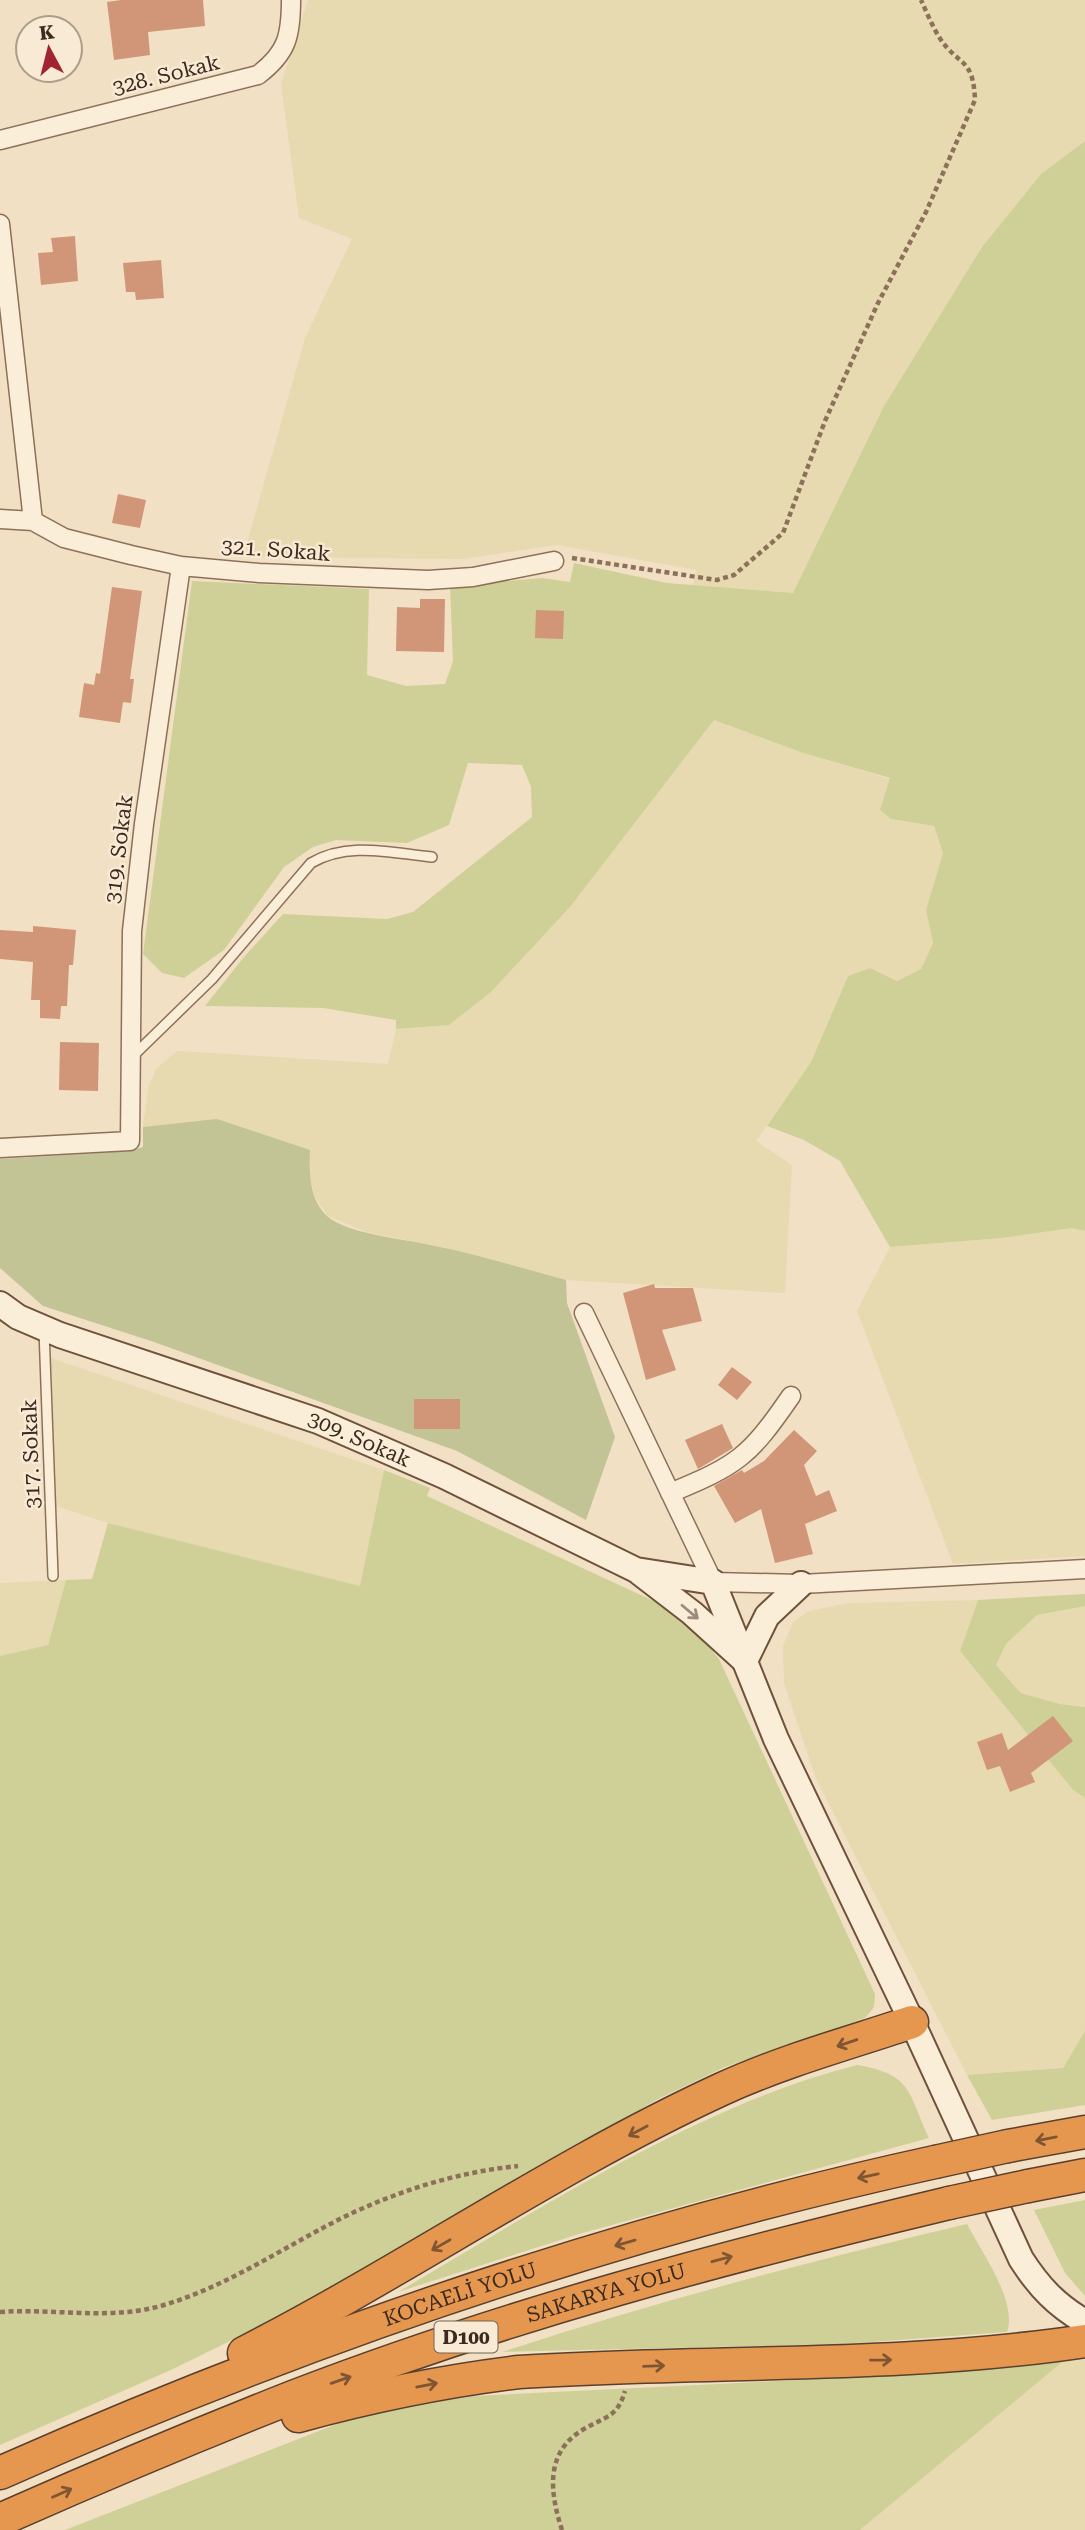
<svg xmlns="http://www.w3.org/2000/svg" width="1085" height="2530" font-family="'Roboto Serif',serif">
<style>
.farmland{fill:#e7dab0}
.green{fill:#ced097}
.cemetery{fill:#c3c496}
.building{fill:#d19577}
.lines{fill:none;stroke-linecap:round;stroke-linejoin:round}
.lane-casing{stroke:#8d7059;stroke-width:12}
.street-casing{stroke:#8d7059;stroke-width:21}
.secondary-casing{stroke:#6f513c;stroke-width:28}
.highway-casing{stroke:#5a3f2d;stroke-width:35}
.path{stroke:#8d7059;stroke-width:4.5;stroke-dasharray:5 3.5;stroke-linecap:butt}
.lane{stroke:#fbeed8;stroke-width:9}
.street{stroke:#fbeed8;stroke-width:18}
.secondary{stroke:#fbeed8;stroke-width:24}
.highway{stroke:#e59750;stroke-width:32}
.highway-bridge-casing{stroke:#5a3f2d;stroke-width:35;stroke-linecap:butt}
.highway-bridge{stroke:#e59750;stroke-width:32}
.oneway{stroke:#9c8c7b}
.oneway2{stroke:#805632}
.labels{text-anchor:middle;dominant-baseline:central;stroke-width:5;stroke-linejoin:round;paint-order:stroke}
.shield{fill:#f8ead4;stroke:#746455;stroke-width:2}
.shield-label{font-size:19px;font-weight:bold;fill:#3c2a1e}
.street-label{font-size:21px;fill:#3c2a1e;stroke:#f8ead4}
</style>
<rect width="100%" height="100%" fill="#f1e0c4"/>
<path class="farmland" d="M308,0H1085V141L1041,174L982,247L884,406L794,593L693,586L696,570L557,545L463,559L243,557L305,338L352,239L299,218L281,84Z
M714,720L803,753L890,779L891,819L934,826L943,853L926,910L933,943L921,969L897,981L870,968L848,976L811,1062L756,1141L792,1165L785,1293L566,1280L436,1246L366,1232L328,1216L315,1197L309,1175L143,1127L148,1088L156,1069L177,1051L388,1064L396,1029L449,1025L491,992L570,907Z
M1072,1228L1085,1231V1556L953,1564L857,1311L890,1247L1002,1238Z
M45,1356L384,1470L360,1586L108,1523L50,1504Z
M66,1580L48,1645L0,1656V1583Z
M978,1600L960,1651L1073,1790L1085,1798V2031L1063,2068L967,2075L816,1779L784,1683L783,1646L793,1622L809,1611L848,1603Z
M1079,1605L1085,1606V1707L1060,1704L1021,1693L996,1665L1006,1644L1037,1615Z
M1067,2358H1085V2530H860Z"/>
<path class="green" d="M1085,141V1231L1072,1228L1002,1238L890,1247L840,1161L804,1140L767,1126L811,1062L848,976L870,968L897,981L921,969L933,943L926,910L943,853L934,826L891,819L880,810L890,778L803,753L714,720L570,907L491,992L449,1025L396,1029V1020L323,1008L205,1006L244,957L283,914L387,919L413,912L532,817L531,787L522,765L468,763L449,825L407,843L336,840L313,847L284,867L224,950L184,978L162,973L143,954L192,581L369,589L367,675L406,686L445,684L453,661L450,586L542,578L570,582L574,563L667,583L793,593L884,406L982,247L1041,174Z
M384,1470L430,1488L427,1496L658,1603L696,1631L719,1659L875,1994L874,2007L865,2018L725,2067L656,2100L371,2272L173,2369L0,2445V1656L48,1645L66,1580L92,1579L108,1523L360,1586Z
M1085,1594V1606L1037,1615L1006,1644L996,1665L1021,1693L1060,1704L1085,1707V1798L1073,1790L960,1651L978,1600Z
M1085,2031V2105L992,2120L967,2075L1063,2068Z
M857,2065C912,2074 908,2092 929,2138L579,2234L398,2292C538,2210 699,2105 857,2065Z
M1085,2200V2296L1065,2273L1034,2210Z
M967,2224C981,2251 1018,2302 1007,2332L844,2344L502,2352C655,2302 810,2261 967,2224Z
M1067,2358L860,2530H65L365,2413L474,2396L962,2372Z"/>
<path class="cemetery" d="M217,1119L310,1150C309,1172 309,1199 327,1216C349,1235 407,1239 435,1246C479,1255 522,1268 566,1280L567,1303L615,1437L586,1520L457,1451L154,1342L43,1306L0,1268V1159L130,1151L143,1147V1127Z"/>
<path class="building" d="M121,0H203L205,26L148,32L150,55L114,60L107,2Z
M75,236L78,281L41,285L38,253L53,252L51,238Z
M161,260L164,298L136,300L135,292H126L123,263Z
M118,494L146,500L140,528L112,523Z
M112,587L142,591L130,679H134L131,703L123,702L120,723L79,717L84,683L94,685L96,673L100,674Z
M420,599H445L444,652L396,651L397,607L420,608Z
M536,610L564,611L563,639L535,638Z
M33,926L76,930L73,965H69L67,1006H61L60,1019L40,1018V1000H31L33,962L0,959V930L33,932Z
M60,1042L99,1043L98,1091L59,1090Z
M654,1284L655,1288H693L702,1321L662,1330L676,1370L646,1380L623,1293Z
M732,1367L752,1382L737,1400L718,1385Z
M414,1399H460V1429H414Z
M722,1424L733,1448L698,1469L685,1440Z
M794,1430L817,1451L804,1465L816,1496L829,1490L837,1511L805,1524L813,1554L775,1563L761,1509L735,1523L714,1486L742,1470L744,1473L764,1461Z
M1053,1716L1073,1741L1031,1773L1035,1782L1010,1792L1000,1766L987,1770L977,1742L1002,1733L1008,1750Z"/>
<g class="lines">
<g class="lane-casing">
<path id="lane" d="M133,1056L212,979L311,863C348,841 391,853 432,857
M44,1330L53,1576"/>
</g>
<g class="street-casing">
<path id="street" d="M0,140L258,75C287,53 291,36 291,0
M0,224L33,521
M0,519L33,521L64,538L131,555L181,566L259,573L428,580L473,577L554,561
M0,1148L130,1141L132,931L144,824L181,566
M584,1313L713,1582L801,1584L1085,1569
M670,1493C738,1465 749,1457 791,1396"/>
</g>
<g class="secondary-casing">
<g id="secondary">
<path id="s1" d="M0,1304L18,1317L60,1335L318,1421L444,1476L636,1570L713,1582L776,1739L912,2022L1021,2259C1039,2287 1056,2305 1085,2322"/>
<path d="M640,1573L692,1613L745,1661L767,1616L801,1584"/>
</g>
</g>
<g class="highway-casing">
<g id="highway">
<path d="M1008,2146L1085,2132"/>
<path d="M1028,2186L1085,2175"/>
<path d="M244,2353C406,2270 557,2165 722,2089C783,2061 849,2043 912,2022"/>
<path d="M298,2416C371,2396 444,2381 519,2372C708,2360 898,2369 1085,2341"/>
<path id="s2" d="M0,2473C300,2340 614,2232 935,2162"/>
<path id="s3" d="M0,2520C97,2477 194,2436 293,2397C506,2315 727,2256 949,2203"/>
</g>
</g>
<path class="path" d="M572,558L717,580L734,575L783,533L825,421L878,303L926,212L975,100C973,57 960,67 941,40C933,28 927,13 921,0
M0,2312C56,2308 110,2321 164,2305C231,2285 288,2244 350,2214C404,2189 459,2172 518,2166
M562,2530C550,2493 544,2452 584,2429C606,2416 617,2418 625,2391"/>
<use href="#lane" class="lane"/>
<use href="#street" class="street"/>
<use href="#secondary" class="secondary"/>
<use href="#highway" class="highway"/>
<g class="highway-bridge-casing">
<path id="highway-bridge" d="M935,2162L1008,2146
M949,2203L1028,2186"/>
</g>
<use href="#highway-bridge" class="highway-bridge"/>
</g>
<defs><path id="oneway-shaft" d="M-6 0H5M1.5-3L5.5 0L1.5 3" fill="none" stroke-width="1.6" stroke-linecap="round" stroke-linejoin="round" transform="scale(1.75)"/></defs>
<use class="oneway" href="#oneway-shaft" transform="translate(690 1612) rotate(40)"/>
<g class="oneway2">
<use href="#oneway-shaft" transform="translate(847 2043) rotate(161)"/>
<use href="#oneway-shaft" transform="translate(638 2131) rotate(152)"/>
<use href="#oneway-shaft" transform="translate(1046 2139) rotate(169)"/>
<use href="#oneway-shaft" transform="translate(868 2176) rotate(168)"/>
<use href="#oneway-shaft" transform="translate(625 2243) rotate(164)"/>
<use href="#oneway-shaft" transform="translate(441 2245) rotate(150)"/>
<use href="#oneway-shaft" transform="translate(722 2259) rotate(-15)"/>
<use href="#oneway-shaft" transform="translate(881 2360) rotate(-1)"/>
<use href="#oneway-shaft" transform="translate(654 2366) rotate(-2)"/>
<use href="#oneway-shaft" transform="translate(341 2380) rotate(-19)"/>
<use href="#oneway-shaft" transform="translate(427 2385) rotate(-11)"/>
<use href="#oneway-shaft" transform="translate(62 2493) rotate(-24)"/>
</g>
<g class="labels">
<rect class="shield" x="434.5" y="2321.5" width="63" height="31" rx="5"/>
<g class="shield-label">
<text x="466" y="2337">D100</text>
</g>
<g class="street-label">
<text transform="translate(166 75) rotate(-14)">328. Sokak</text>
<text transform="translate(276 550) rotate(4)">321. Sokak</text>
<text transform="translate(119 849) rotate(-83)">319. Sokak</text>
<text stroke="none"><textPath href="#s1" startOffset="385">309. Sokak</textPath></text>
<text transform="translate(31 1454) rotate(-92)">317. Sokak</text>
<text stroke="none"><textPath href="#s3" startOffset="648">SAKARYA YOLU</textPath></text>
<text stroke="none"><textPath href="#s2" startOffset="494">KOCAELİ YOLU</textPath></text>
</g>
</g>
<g transform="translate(49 49) rotate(353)"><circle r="33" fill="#f8ead4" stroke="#ad9d8b" stroke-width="2"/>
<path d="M0-5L12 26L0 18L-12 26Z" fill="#a02530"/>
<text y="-10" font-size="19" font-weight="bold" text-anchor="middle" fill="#3c2a1e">K</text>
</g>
</svg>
